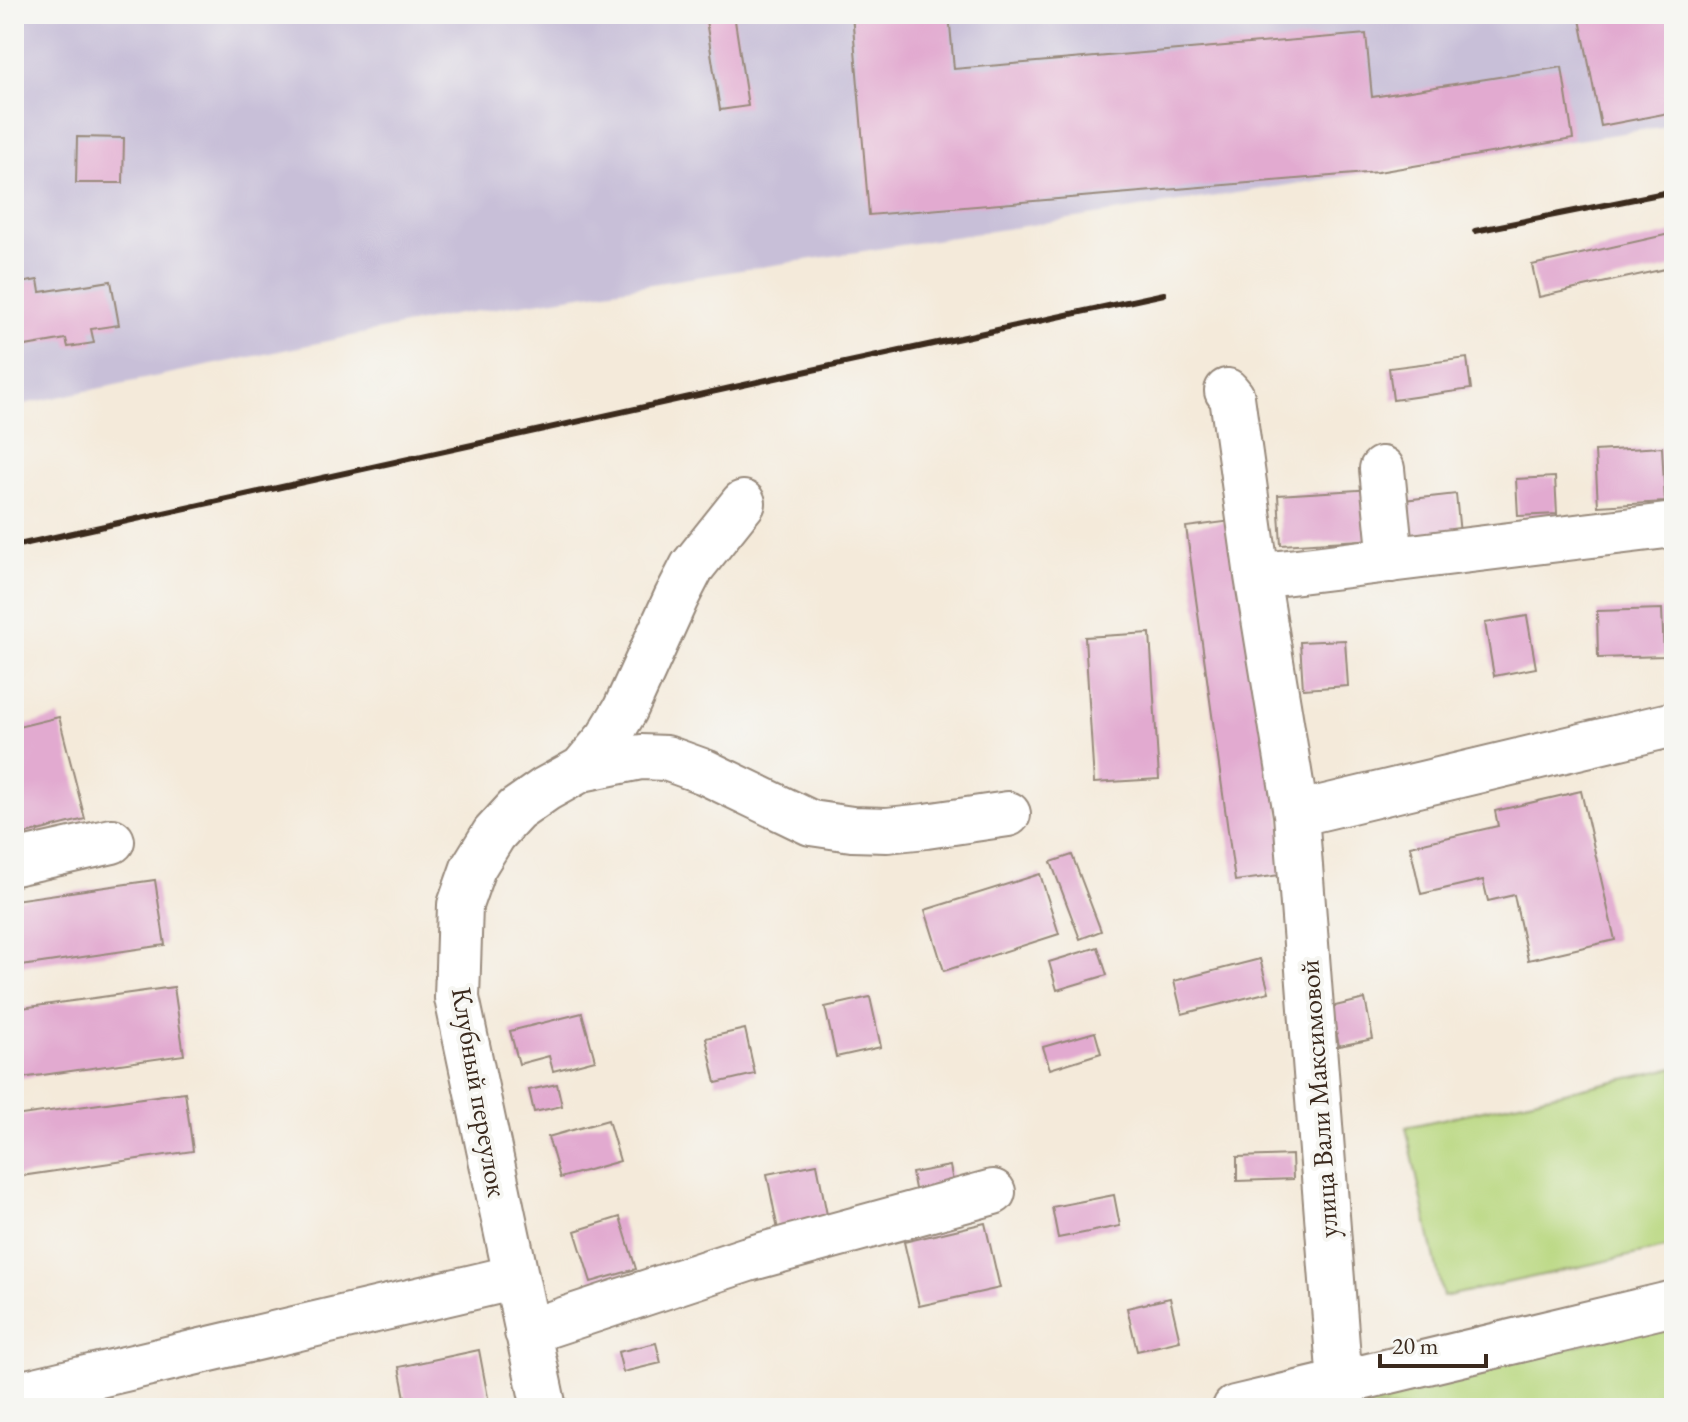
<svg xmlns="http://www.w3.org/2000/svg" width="1688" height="1422" font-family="'EB Garamond',serif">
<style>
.industrial{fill:#c8bfd8}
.green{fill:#b8d77e;stroke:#7a804e;stroke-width:2}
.building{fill:#e2aad0}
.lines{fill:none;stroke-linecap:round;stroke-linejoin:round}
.minor-casing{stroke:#988a7c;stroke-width:48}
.major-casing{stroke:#988a7c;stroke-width:48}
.minor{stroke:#fff;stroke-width:44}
.major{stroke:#fff;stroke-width:44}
.rail{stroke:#3b2a1e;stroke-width:6}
.labels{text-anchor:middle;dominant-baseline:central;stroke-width:8;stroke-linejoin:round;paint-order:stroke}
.street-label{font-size:28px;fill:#3b2a1e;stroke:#f6f6f2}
</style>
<rect width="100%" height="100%" fill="#f6f6f2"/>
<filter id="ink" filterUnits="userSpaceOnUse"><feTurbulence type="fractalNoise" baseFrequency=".0125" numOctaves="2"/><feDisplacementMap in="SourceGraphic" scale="16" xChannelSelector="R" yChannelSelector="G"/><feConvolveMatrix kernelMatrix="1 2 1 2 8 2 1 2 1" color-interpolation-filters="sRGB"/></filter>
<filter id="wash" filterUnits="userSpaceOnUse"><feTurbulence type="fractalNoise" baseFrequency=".006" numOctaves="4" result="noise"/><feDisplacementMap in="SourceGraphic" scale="32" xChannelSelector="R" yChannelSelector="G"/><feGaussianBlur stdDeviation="1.8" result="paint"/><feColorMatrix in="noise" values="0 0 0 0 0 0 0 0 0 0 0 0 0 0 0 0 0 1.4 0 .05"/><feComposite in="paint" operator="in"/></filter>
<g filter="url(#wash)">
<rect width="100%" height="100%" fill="#f4eada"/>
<path class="industrial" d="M14,14H1674V125L458,314L14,406Z"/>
<path class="green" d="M1674,1068V1246L1443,1297L1406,1127Z
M1674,1322V1408H1315Z"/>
<g id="blocks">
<path class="building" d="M705,14H734L748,106L720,110Z
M852,14H949L954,69L1366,34L1372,97L1562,67L1573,139L1378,172L869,215Z
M1579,14H1674V112L1601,126Z
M77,137L124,138L123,183H76Z
M1674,233V267L1539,297L1532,265Z
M38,280L40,292L111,281L119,325L91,329L94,343L68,347L66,339L14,348V284Z
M1467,358L1471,389L1393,400L1389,368Z
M1662,447L1665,502L1598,506L1595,451Z
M1555,477L1557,514L1518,516L1516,479Z
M1374,489L1378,539L1281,545L1278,495Z
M1456,494L1460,534L1408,539L1404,500Z
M1239,520L1288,874L1235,881L1186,527Z
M1662,609L1664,656L1598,658L1597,611Z
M1527,616L1536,668L1494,676L1485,623Z
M1150,633L1159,779L1094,783L1085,637Z
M1345,640L1348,686L1303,689L1300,642Z
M59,717L85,819L14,837V728Z
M1581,791L1615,940L1528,960L1514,895L1488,901L1483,880L1421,894L1410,846L1498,826L1495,811Z
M1072,855L1101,931L1080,939L1051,862Z
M1040,874L1059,934L944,971L925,910Z
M155,880L165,945L14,967V900Z
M1098,947L1107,975L1057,990L1049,962Z
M1260,959L1269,992L1182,1014L1174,981Z
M174,987L184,1055L14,1079V1009Z
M870,997L881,1047L836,1057L825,1007Z
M1365,999L1373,1039L1339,1046L1331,1007Z
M582,1013L595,1060L553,1071L549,1056L519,1064L510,1031Z
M745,1029L755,1074L716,1083L706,1038Z
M1095,1032L1101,1053L1050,1069L1043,1047Z
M557,1084L562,1106L534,1112L529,1090Z
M185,1092L193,1151L14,1177V1116Z
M608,1120L620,1161L560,1178L548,1137Z
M1292,1155L1293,1179L1237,1181V1157Z
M817,1164L828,1220L778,1230L767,1174Z
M950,1166L954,1187L916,1194L912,1173Z
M1114,1195L1120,1226L1058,1238L1052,1207Z
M620,1217L636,1269L591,1282L575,1231Z
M985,1223L1000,1288L919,1306L904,1242Z
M1170,1298L1180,1341L1137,1351L1127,1308Z
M656,1343L661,1363L623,1372L618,1352Z
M479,1350L490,1408H407L399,1367Z"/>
</g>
</g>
<g filter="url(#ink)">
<use href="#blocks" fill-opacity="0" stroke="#988a7c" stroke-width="2"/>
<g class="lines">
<g class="minor-casing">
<path id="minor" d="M1227,391L1232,397L1257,576L1296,814L1340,1384
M1382,469L1391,560
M1257,576L1674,525
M582,769L608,738L625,710L676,598L692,567L743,503
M1296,814L1674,724
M14,863L112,841
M527,1332L748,1259L993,1192
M14,1395L516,1277
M544,1408L457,998L460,905L473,868L494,834L516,810L546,789L582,769L641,757L666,758L705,772L811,823L852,829L887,830L926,826L1008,814"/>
</g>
<g class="major-casing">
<path id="major" d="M1235,1408L1674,1303"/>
</g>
<use href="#minor" class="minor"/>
<use href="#major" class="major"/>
<path class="rail" d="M1475,231L1674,191
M14,546C398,463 780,375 1164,294"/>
</g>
</g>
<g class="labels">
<g class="street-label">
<text transform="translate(480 1092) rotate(80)">Клубный переулок</text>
<text transform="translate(1318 1099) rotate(-94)">улица Вали Максимовой</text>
</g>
</g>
<rect width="1688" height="1422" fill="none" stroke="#f6f6f2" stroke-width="48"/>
<path d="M1380 1354v12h106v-12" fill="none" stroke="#3b2a1e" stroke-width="4"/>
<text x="1392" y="1354" font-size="24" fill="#3b2a1e" stroke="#f6f6f2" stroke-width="6" paint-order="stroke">20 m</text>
</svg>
